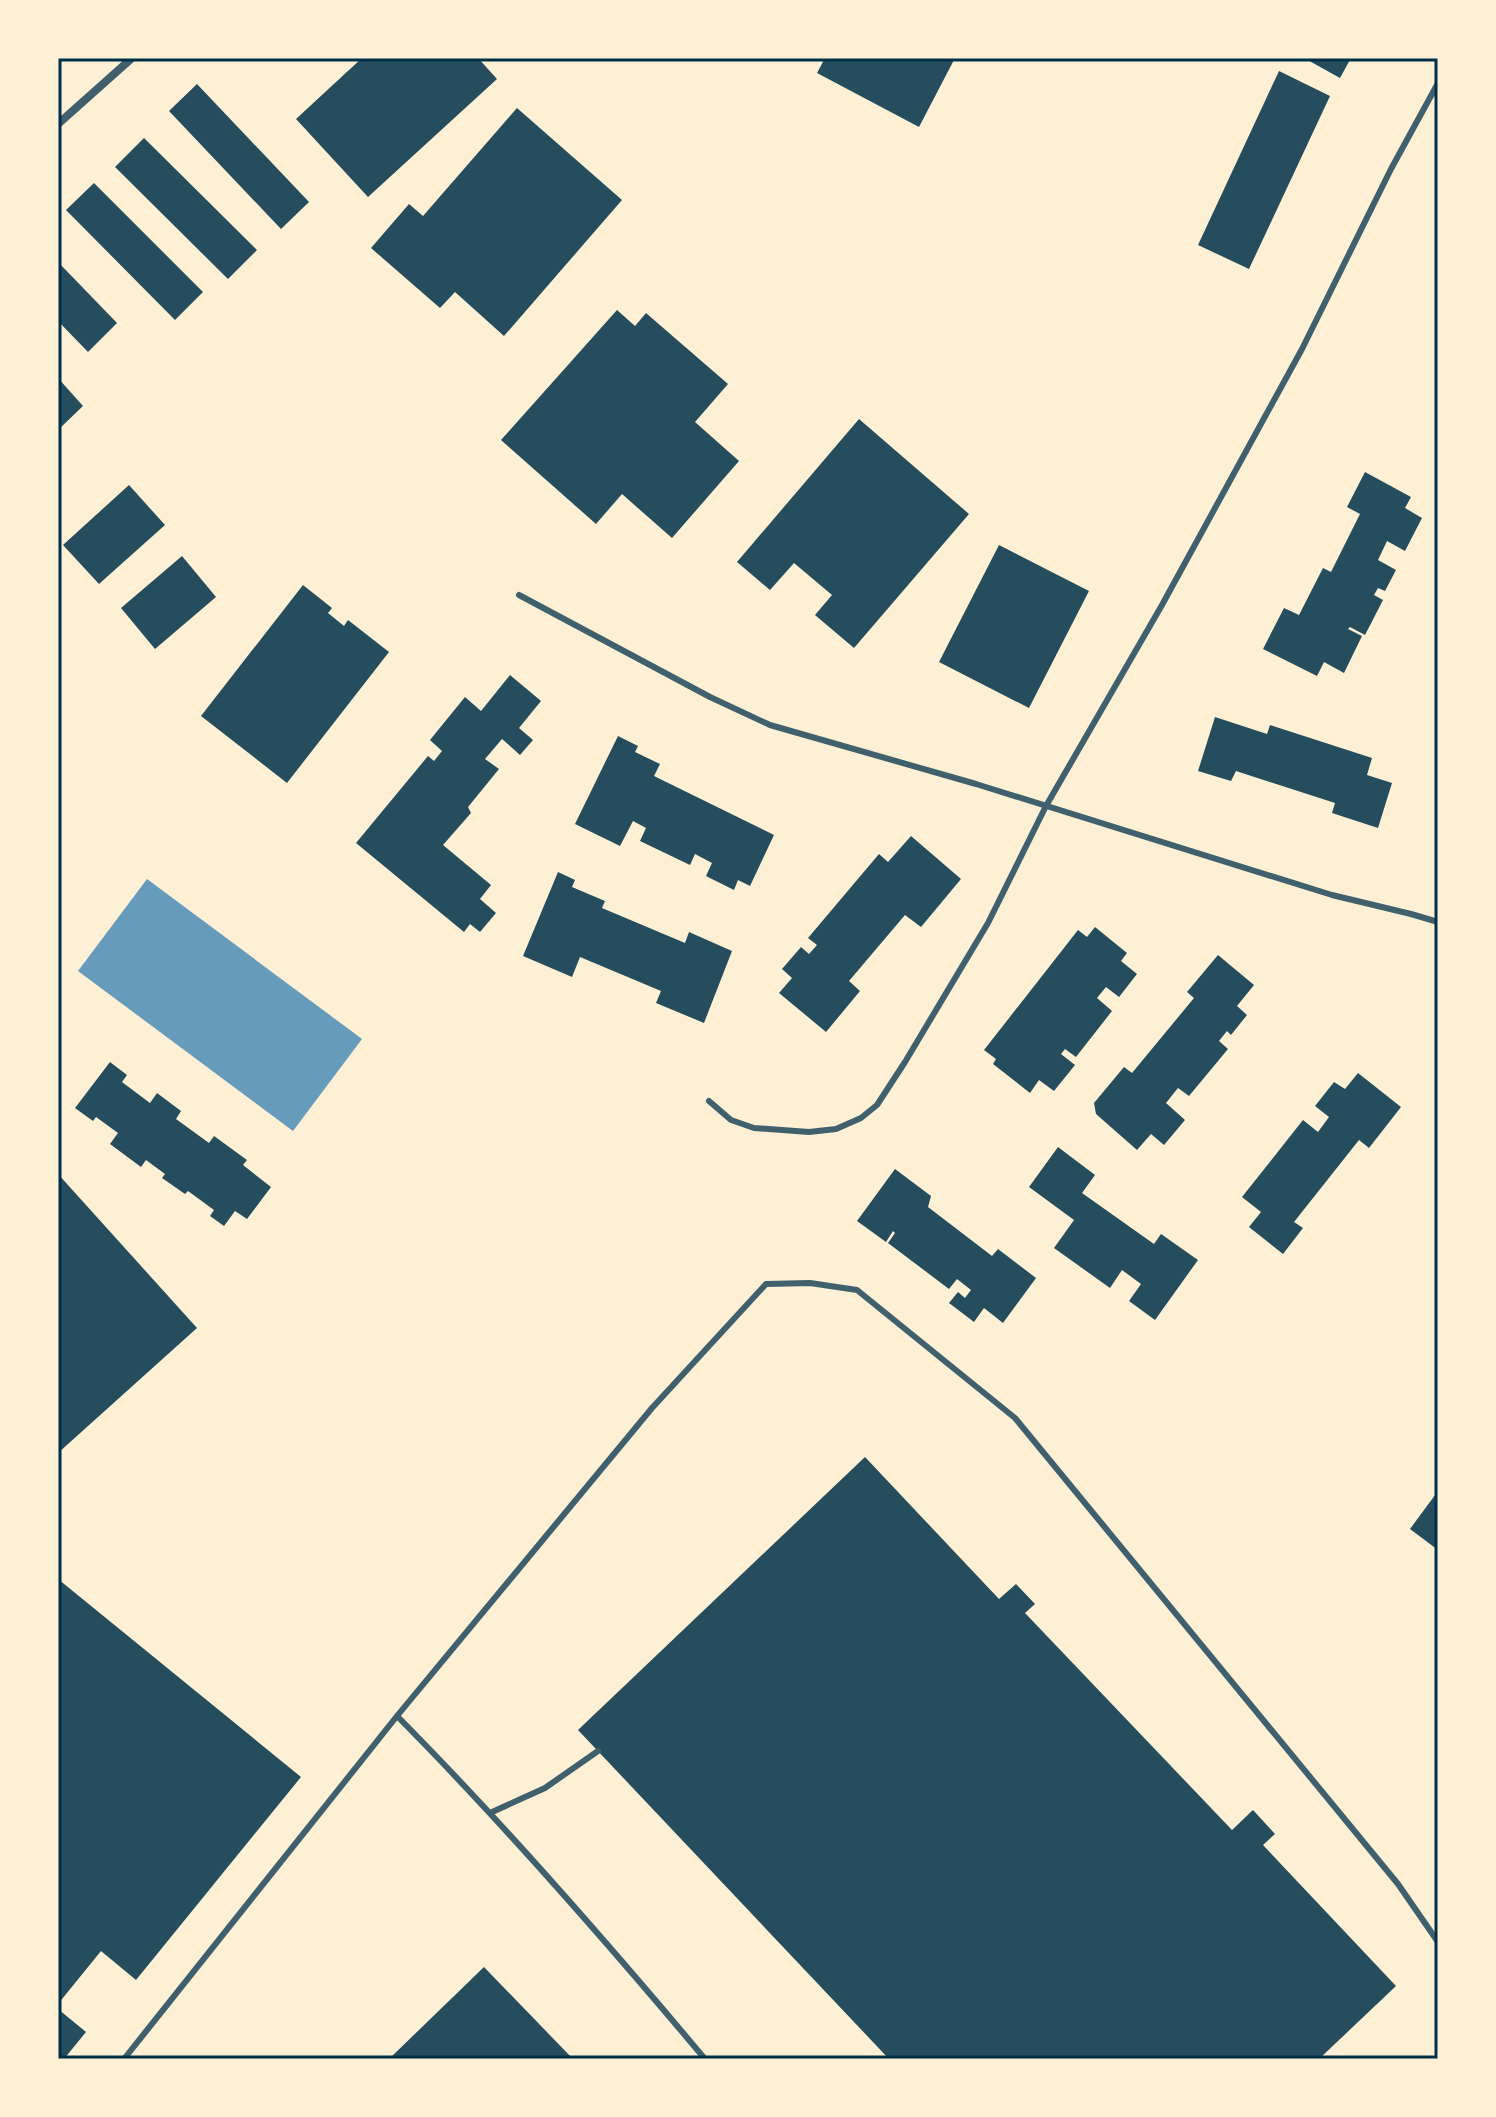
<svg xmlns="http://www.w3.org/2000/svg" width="1496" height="2117" font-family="Arial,sans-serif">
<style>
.water{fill:#669bbc}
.building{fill:#264d5e}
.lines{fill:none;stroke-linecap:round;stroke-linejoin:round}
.service{stroke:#3f606c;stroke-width:6}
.minor{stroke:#3f606c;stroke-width:8}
.neatline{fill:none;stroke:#003049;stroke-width:3}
</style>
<rect width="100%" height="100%" fill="#fdf0d5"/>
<path class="water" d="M147,879L362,1039L293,1131L78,971Z"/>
<path class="building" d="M362,58H478L497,79L368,197L296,119Z
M825,58H955L919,127L817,73Z
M1304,58H1351L1340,78Z
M1279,71L1330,96L1249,269L1198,245Z
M197,84L309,202L281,229L169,111Z
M517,108L622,200L504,336L455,292L440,308L371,248L409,204L423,216Z
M144,138L257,250L228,279L115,167Z
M94,183L203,292L175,320L66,210Z
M58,262L117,323L88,352L58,321Z
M617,310L635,326L646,313L728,384L695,422L739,461L672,538L622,494L596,524L501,440Z
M58,378L83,406L58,430Z
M859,419L969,514L854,648L815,615L832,595L794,563L770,590L737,562Z
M1365,472L1411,497L1405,508L1422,518L1405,551L1387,541L1378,560L1396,570L1385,591L1378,588L1374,595L1383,600L1365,635L1350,627L1348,629L1362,636L1344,673L1324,662L1317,676L1263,649L1284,608L1299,615L1323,568L1331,572L1360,514L1347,507Z
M129,485L165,525L99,584L63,545Z
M999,545L1089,591L1029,708L939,662Z
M182,556L216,597L155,649L121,608Z
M303,585L332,608L328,613L344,626L348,620L389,652L287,783L201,716Z
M510,675L541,701L519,728L533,740L520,755L502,739L485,759L499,769L468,807L471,813L443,845L491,885L480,899L496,913L480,932L470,924L464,932L356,843L428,756L434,761L442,751L430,740L465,697L481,711Z
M1215,717L1267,734L1270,725L1372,758L1367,775L1392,783L1378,828L1332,813L1335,803L1236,771L1231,781L1198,771Z
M618,736L638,746L635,752L660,764L654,776L774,835L750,886L738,880L734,890L706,876L712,863L695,854L690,865L640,841L646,828L633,821L620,846L575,824Z
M911,836L961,879L921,927L905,915L849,981L860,991L826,1032L779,993L792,978L782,969L801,947L809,954L817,945L808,938L879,854L888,862Z
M558,872L575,880L572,887L605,901L602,908L685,943L689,932L732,951L704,1023L656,1003L661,991L580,957L572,977L523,956Z
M1095,927L1127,953L1121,961L1137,974L1119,997L1106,987L1097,998L1112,1011L1076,1057L1065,1049L1061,1054L1075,1065L1054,1091L1039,1080L1030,1093L993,1064L996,1059L984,1050L1078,930L1087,937Z
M1218,955L1254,985L1237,1006L1247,1015L1231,1035L1227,1031L1219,1041L1228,1049L1189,1096L1178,1088L1166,1103L1185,1120L1164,1145L1151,1134L1137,1150L1096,1114L1094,1103L1124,1067L1132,1073L1194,998L1187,992Z
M110,1062L127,1075L122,1082L150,1103L157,1093L181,1111L176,1119L209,1143L214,1136L247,1160L243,1165L271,1187L247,1219L235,1211L224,1226L210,1216L214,1210L188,1191L185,1194L162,1178L165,1174L146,1160L141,1167L110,1144L118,1133L96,1117L93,1121L75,1108Z
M1358,1073L1401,1107L1369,1148L1359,1140L1294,1222L1303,1228L1283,1254L1249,1227L1261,1212L1242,1197L1303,1120L1318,1132L1329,1117L1315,1106L1334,1082L1345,1089Z
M1058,1147L1095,1175L1082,1193L1154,1244L1161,1234L1198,1260L1155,1320L1129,1301L1141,1284L1122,1270L1110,1288L1054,1248L1074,1220L1029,1187Z
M895,1169L931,1196L928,1207L992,1256L998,1249L1036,1278L1003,1323L984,1308L974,1322L949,1303L958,1292L965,1298L971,1290L957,1279L949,1289L888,1243L895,1233L893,1231L886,1242L857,1221Z
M58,1174L197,1328L58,1453Z
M865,1457L999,1599L1016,1584L1035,1604L1025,1613L1232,1830L1253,1810L1275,1834L1263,1845L1396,1986L1319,2059H889L578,1730Z
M1438,1491V1550L1410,1529Z
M58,1579L301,1777L136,1980L101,1951L58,2004Z
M484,1967L573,2059H389Z
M58,2009L86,2032L64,2059H58Z"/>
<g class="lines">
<path class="service" d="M519,595L710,697L770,725L976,784L1332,895L1411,914L1438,922
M709,1101L731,1120L754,1128L809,1132L836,1129L861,1118L877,1105L905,1062L988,923L1046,806L1162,605L1302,349L1391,169L1438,83
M397,1716C505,1825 606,1941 705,2059
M490,1813L545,1788L598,1751
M124,2059L397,1716L652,1408L766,1284L810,1283L857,1290L1015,1418L1398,1884L1438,1942"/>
<path class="minor" d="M58,124L132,58"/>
</g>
<rect width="1496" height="2117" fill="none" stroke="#fdf0d5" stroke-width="120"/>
<rect x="60" y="60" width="1376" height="1997" class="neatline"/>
</svg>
